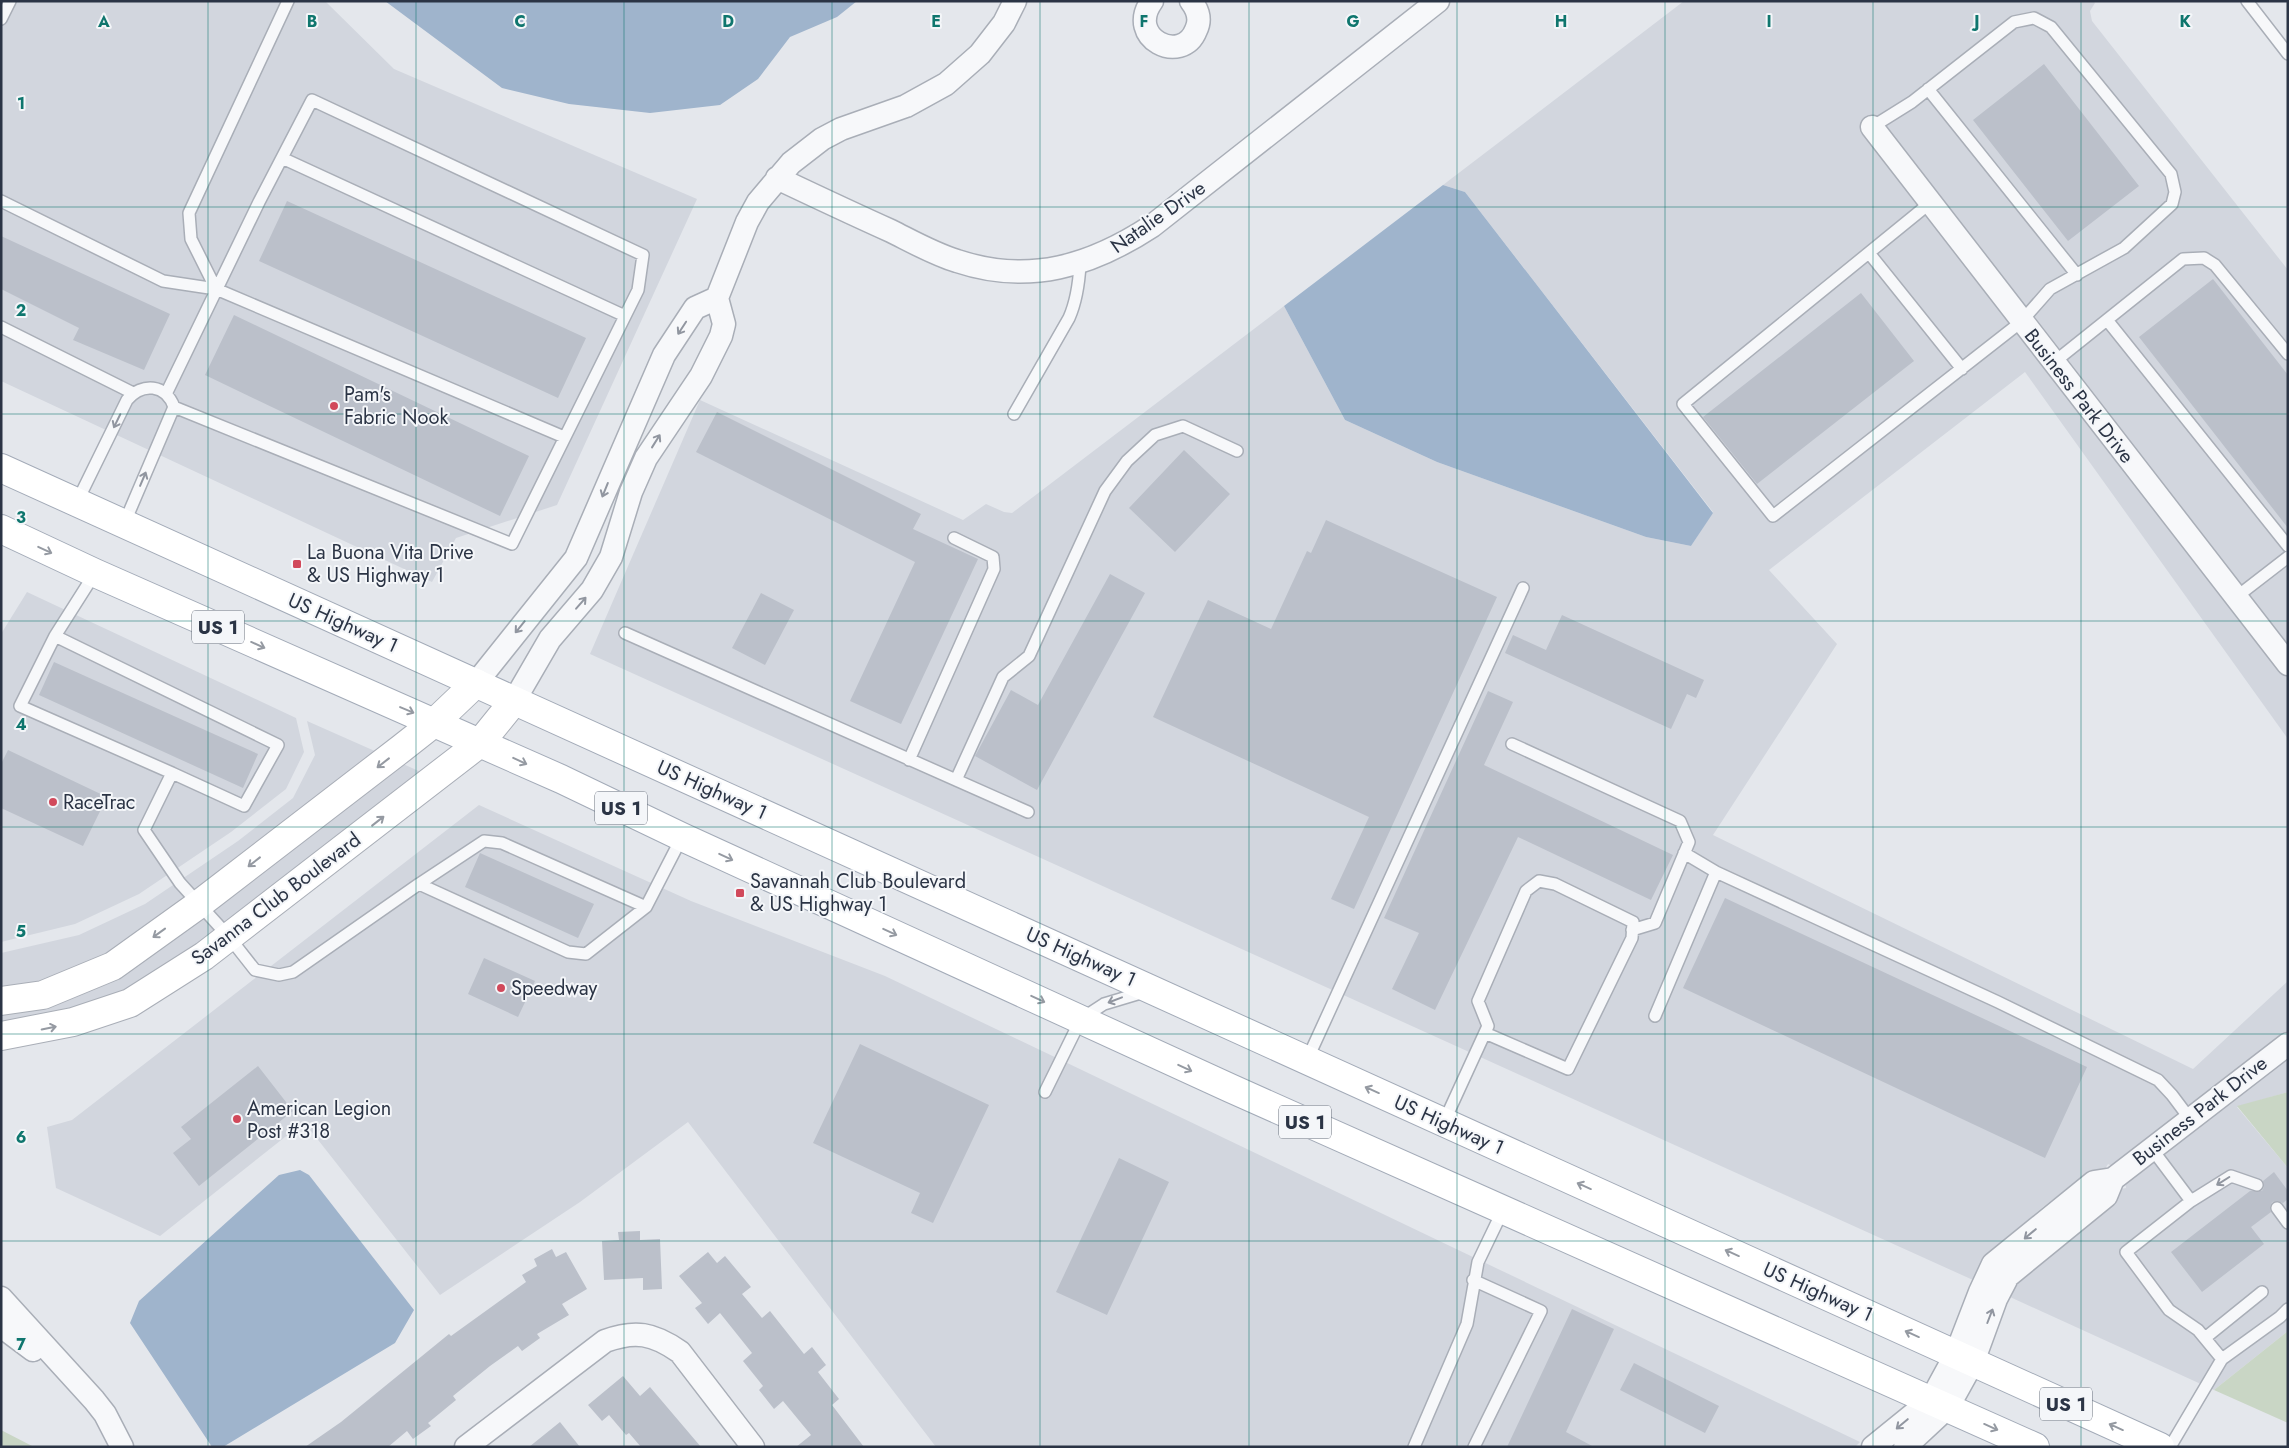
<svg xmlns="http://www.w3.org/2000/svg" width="2289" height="1448" font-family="Jost,sans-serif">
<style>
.built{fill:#d2d6de}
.green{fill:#c9d6c5}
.water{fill:#9fb4cc}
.building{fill:#bbc0ca}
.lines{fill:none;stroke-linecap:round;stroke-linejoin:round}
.lane-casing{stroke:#a9aeb7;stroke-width:14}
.street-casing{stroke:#a9aeb7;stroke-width:25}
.secondary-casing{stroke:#a9aeb7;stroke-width:30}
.primary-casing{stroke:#a3abb8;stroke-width:30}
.lane{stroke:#f7f8fa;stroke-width:11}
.street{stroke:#f7f8fa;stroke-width:22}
.secondary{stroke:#fff;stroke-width:28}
.primary{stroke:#fff;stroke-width:28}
.oneway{stroke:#9196a0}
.oneway2{stroke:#959aa2}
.grid{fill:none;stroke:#0f766e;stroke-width:1;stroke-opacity:0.55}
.poi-dot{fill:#d1495b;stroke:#f4f6f9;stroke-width:2}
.labels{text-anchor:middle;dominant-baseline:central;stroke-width:4;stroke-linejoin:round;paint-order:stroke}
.shield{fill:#f4f6f9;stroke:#676e7b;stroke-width:1}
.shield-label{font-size:19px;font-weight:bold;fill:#2b3445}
.street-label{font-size:20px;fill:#2b3445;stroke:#f4f6f9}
.poi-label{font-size:20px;fill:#2b3445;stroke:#f4f6f9;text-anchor:start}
.grid-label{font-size:16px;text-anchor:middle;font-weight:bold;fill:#0f766e;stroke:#f4f6f9;stroke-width:4;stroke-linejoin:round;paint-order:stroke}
</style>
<rect width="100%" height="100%" fill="#e4e7ec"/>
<path class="built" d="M1,1H325L394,69L697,199L557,505L456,538L432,582L1,381Z
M1684,1H2093L2095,3L2090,11L2092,21L2288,270V739L2025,372L1769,570L1837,644L1713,835L2193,1069L2288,981V1092L2237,1107L2288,1168V1331L2214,1390L2010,1297L2017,1283L2113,1205L2121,1189L2126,1188L2125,1181L2114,1167L2108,1164L2105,1169L2087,1173L2043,1207L1986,1255L1973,1280L590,654L700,400L963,520L986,504L1004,512L1012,513L1284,306L1345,420L1437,462L1646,537L1691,546L1713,512L1465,192L1443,185Z
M27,592L296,718L304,752L286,789L231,832L139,894L75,924L1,942V634Z
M307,721L377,752L191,896L107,956L39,984L1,990V953L79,935L145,904L238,841L293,798L315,755Z
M401,763L423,773L197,947L125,993L69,1012L1,1024V1012L46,1006Z
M479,805L691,901L885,976L1860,1442L1855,1447H936L688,1122L580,1202L440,1295L304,1122L160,1236L56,1188L47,1127L72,1120Z"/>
<path class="green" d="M2288,1092V1168L2237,1106Z
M2288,1331V1423L2214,1390Z
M1,1430L34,1447H1Z"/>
<path class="water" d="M385,1H857L837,17L790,37L758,79L720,105L650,113L569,104L502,88Z
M1443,185L1465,192L1713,513L1691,546L1646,537L1437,462L1345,420L1284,306Z
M300,1170L309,1175L414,1310L395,1343L223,1447H212L130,1323L139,1301L279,1175Z"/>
<path class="building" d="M2044,64L2139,186L2068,241L1973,120Z
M287,201L586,338L558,398L259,261Z
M1,236L170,314L144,370L73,340L79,328L1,289Z
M2213,279L2288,375V528L2139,337Z
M1861,293L1914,361L1757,484L1703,417Z
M234,315L529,456L500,516L205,375Z
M717,412L921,514L913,529L978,559L901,724L850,701L915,562L696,452Z
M1184,450L1230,494L1175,552L1129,508Z
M1326,520L1497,597L1354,909L1331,899L1369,817L1153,717L1208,600L1271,629L1307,551L1311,553Z
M1110,574L1145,593L1037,790L975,756L1011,690L1038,705Z
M761,593L794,610L765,665L732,648Z
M1562,615L1704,680L1696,698L1687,694L1671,729L1505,653L1513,635L1546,650Z
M54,662L258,754L243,788L39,695Z
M1488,691L1513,702L1484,765L1673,855L1651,900L1518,837L1435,1010L1392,989L1419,933L1384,918Z
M8,750L107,797L83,846L1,808V764Z
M480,853L594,904L578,938L465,887Z
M1725,898L2087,1067L2045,1158L1683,988Z
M484,958L535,981L518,1017L468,994Z
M860,1044L989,1105L933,1223L911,1213L920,1193L813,1143Z
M258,1066L293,1111L199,1186L173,1153L191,1139L181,1127Z
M1119,1158L1169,1182L1107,1315L1056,1292Z
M2274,1172L2288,1191V1199L2283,1203L2277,1201L2272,1202L2270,1208L2271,1212L2251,1227L2264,1244L2202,1292L2171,1252L2250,1191H2262L2264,1187L2263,1181Z
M640,1231V1240L660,1239L662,1289L643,1290V1278L604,1280L602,1241L619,1240L618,1232Z
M552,1249L556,1257L566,1252L587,1289L562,1304L569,1315L537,1334L540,1338L522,1351L518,1346L490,1366L453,1396L456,1400L428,1423L431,1426L413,1439L407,1431L388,1447H305L341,1422L449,1334L451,1336L526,1282L522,1275L537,1266L534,1259Z
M708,1252L717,1263L725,1256L751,1287L742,1294L762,1318L770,1311L804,1354L812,1347L826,1365L818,1372L839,1399L832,1405L864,1447H796L811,1435L783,1401L774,1409L759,1390L763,1386L743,1361L752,1353L720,1313L708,1324L695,1308L702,1303L679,1276Z
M1572,1309L1614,1329L1566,1432L1594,1447H1507Z
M1634,1363L1719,1406L1705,1433L1620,1390Z
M623,1376L640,1396L650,1387L701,1447H641L629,1433L626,1435L609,1415L602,1421L588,1405Z
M560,1422L580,1447H529Z"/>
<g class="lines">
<g class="lane-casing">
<path id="lane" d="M2247,1L2288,54
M1,19L10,1
M1928,89L2077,275
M1872,127L1912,102L2014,22L2034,18L2051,27L2171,174L2175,192L2172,204L2124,248L2050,289L2021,322L1773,516L1683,404L1930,203
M282,158L625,316
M1,201L163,281L216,289L564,437
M1869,253L1962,369
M216,289L191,239L189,213L288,1
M2107,320L2288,546
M1,327L133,393
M2053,363L2183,259L2204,258L2215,265L2288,354
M166,394L259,202L312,100L643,255L638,290L512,544L174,407
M1014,414L1069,318C1077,300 1079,283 1080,264
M77,502L127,400C142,382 166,384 174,407L124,524
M95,573L55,636L278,745L244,806L172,773L144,830L180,883L229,937L255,970L279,975L293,972L419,884L568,952L586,954L646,907L682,837
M2235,598L2288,557
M625,633L1028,812
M55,636L20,706L172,773
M1512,744L1680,821L1689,842L1655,923L1632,930
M909,760L994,569L993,557L954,538
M956,780L1003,677L1029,656L1105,491L1127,461L1155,435L1183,426L1237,451
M1684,853L1716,872L1998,1002L2158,1080L2172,1095L2190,1119
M419,884L484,841L502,843L646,907
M1655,1016L1716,872
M1307,1060L1523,588
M1045,1092L1081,1019L1104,1004L1144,992
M1444,1122L1488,1026L1478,1001L1526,891L1539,881L1555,884L1633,922L1632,938L1568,1069L1485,1033
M2152,1149L2191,1201L2126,1252L2169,1310L2198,1330L2222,1359L2170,1447
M2191,1201L2231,1176L2257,1185
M2277,1208L2288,1223
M1473,1280L1541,1311L1474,1447
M2205,1338L2262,1292
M2222,1359L2280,1317L2288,1309
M1414,1447L1467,1324L1478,1262L1503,1210"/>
</g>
<g class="street-casing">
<path id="street" d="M1152,1C1125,38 1182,66 1196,30C1201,20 1198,10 1191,1
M1872,127L2288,664
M777,178C815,196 853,214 891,231C913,242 934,254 957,261C1029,285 1091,266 1152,226L1438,1
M476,683L576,558L664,355L695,308L717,298
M514,701L550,639L592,590L611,557L631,492L646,458L701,376L721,336L724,324L717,298L747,222L758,202L791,163L822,139L841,129L906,106L946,84L980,54L1004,23L1015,1
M1,1298L94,1400L105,1414L122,1447
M1,1326L33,1350
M466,1447L605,1341C635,1330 653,1333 680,1352L753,1447
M1873,1447L1931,1400L1956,1354L1980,1292L1993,1264L2094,1182L2113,1179L2288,1044
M1905,1447L1948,1407L1973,1362L1996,1299L2008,1276L2106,1196L2113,1179"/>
</g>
<g class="secondary-casing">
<path id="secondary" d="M1,1001L43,995L113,966L198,905L402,748L435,722L476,683
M1,1036L73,1022L130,1003L204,956L480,743L514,701"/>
</g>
<g class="primary-casing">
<path id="primary" d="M1,468L2160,1447
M1,529L95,573L561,779L682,837L1230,1088L2035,1447"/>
</g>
<use href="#lane" class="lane"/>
<use href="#street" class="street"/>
<use href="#secondary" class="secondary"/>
<use href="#primary" class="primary"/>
</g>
<defs><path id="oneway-shaft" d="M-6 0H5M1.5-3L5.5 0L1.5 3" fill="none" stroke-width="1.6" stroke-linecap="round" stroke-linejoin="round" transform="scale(1.25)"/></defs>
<g class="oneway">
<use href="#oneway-shaft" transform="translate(682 328) rotate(123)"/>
<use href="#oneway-shaft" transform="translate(117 421) rotate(116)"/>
<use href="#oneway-shaft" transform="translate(656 441) rotate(-58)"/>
<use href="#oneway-shaft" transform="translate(143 479) rotate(-67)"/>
<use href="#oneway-shaft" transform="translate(605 490) rotate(112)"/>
<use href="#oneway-shaft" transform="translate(581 603) rotate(-49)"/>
<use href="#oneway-shaft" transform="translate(520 627) rotate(129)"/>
<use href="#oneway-shaft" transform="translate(1115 1000) rotate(159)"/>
<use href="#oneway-shaft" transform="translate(2223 1181) rotate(148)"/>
<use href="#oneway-shaft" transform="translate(2030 1234) rotate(140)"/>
<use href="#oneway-shaft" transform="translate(1990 1316) rotate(-69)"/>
<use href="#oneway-shaft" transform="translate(1902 1424) rotate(140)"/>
</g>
<g class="oneway2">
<use href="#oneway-shaft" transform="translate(45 550) rotate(25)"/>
<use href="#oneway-shaft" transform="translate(258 645) rotate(24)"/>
<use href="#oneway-shaft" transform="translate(407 710) rotate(23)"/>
<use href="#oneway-shaft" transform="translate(520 761) rotate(25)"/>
<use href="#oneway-shaft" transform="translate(383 763) rotate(142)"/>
<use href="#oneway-shaft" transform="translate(378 821) rotate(-38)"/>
<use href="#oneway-shaft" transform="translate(726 857) rotate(25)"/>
<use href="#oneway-shaft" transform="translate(254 862) rotate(142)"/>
<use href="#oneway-shaft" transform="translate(890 932) rotate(25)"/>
<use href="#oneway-shaft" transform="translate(159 933) rotate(144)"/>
<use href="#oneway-shaft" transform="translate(1038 999) rotate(25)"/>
<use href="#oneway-shaft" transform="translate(49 1028) rotate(-12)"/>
<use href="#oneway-shaft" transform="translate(1185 1068) rotate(25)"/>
<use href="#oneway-shaft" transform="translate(1372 1090) rotate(-156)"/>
<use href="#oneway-shaft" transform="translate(1584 1186) rotate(-156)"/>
<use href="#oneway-shaft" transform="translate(1732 1253) rotate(-156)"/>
<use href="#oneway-shaft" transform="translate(1912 1334) rotate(-156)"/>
<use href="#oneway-shaft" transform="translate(1991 1427) rotate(24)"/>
<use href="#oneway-shaft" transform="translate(2116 1427) rotate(-156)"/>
</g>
<path class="grid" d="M208,1V1447M416,1V1447M624,1V1447M832,1V1447M1040,1V1447M1249,1V1447M1457,1V1447M1665,1V1447M1873,1V1447M2081,1V1447M1,207H2288M1,414H2288M1,621H2288M1,827H2288M1,1034H2288M1,1241H2288"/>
<g class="poi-dot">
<circle cx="334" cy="406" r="5"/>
<rect x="292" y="559" width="10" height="10" rx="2.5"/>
<circle cx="53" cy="802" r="5"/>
<rect x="735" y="888" width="10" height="10" rx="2.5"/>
<circle cx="501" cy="988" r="5"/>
<circle cx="237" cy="1119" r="5"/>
</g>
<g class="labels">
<g class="shield">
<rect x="192" y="610.5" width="52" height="33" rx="4"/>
<rect x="595" y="791.5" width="52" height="33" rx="4"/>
<rect x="1279" y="1105.5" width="52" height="33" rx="4"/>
<rect x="2040" y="1387.5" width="52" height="33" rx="4"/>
</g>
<g class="shield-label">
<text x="218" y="627">US 1</text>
<text x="621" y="808">US 1</text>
<text x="1305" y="1122">US 1</text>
<text x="2066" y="1404">US 1</text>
</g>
<g class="street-label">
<text transform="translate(1158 217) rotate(-35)">Natalie Drive</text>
<text transform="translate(2079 396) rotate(52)">Business Park Drive</text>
<text transform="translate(343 623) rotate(24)">US Highway 1</text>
<text transform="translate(712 790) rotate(24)">US Highway 1</text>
<text transform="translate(276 899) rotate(-37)">Savanna Club Boulevard</text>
<text transform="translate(1081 957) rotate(24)">US Highway 1</text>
<text transform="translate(2200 1111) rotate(-38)">Business Park Drive</text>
<text transform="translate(1449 1125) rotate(24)">US Highway 1</text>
<text transform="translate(1818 1292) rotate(24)">US Highway 1</text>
</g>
<g class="poi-label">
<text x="344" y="394">Pam's<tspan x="344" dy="23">Fabric Nook</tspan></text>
<text x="307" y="552">La Buona Vita Drive<tspan x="307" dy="23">&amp; US Highway 1</tspan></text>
<text x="63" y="802">RaceTrac</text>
<text x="750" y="881">Savannah Club Boulevard<tspan x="750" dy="23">&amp; US Highway 1</tspan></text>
<text x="511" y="988">Speedway</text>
<text x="247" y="1108">American Legion<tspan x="247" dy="23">Post #318</tspan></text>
</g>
</g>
<g class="grid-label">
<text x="104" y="27">A</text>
<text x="312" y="27">B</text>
<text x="520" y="27">C</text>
<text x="728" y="27">D</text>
<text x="936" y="27">E</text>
<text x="1144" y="27">F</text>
<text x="1353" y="27">G</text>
<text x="1561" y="27">H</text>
<text x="1769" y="27">I</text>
<text x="1977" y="27">J</text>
<text x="2185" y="27">K</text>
<text x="21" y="109">1</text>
<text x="21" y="316">2</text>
<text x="21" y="523">3</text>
<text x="21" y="730">4</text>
<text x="21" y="937">5</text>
<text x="21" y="1143">6</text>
<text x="21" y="1350">7</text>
</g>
<rect width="2289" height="1448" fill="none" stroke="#2b3445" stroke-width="5"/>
</svg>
